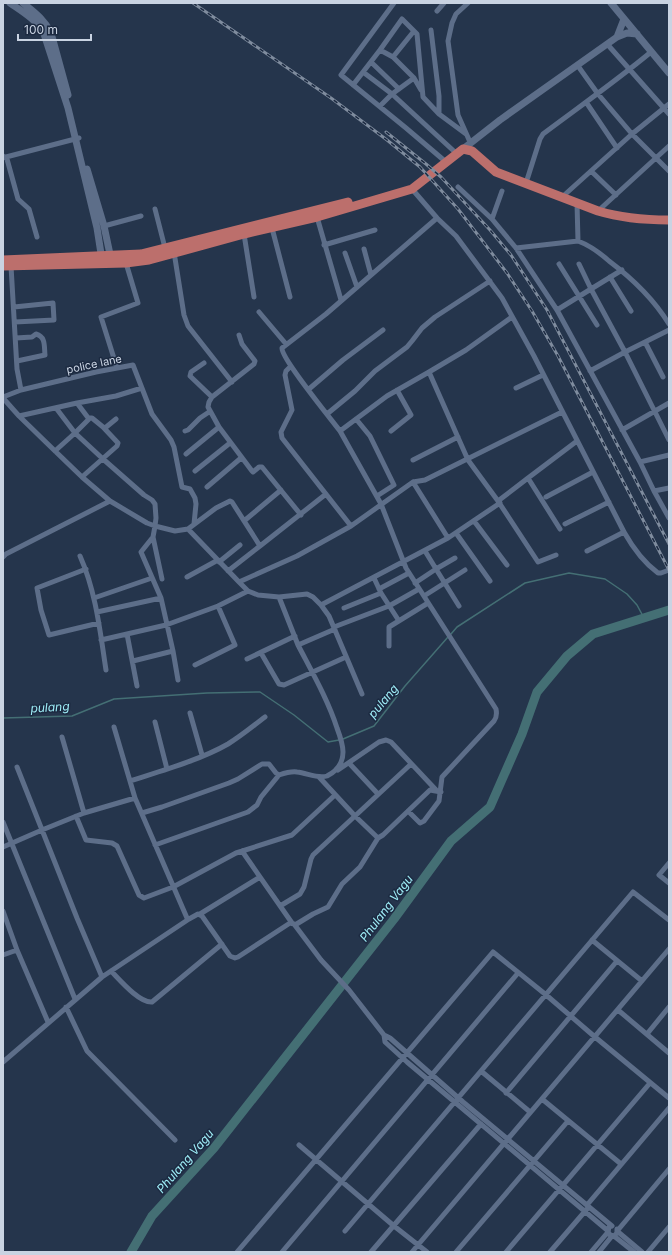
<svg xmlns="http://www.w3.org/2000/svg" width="672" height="1255" font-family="Inter,sans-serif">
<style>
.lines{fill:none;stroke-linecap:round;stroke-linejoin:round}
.stream{stroke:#446f74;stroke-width:1.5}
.river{stroke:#446f74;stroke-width:9}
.street{stroke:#5d6e89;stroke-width:5}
.secondary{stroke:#5d6e89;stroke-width:7}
.highway{stroke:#bc6f6c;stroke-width:9}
.rail-casing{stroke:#7f8c9e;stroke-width:3}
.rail{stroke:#1c2a41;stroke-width:1.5;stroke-dasharray:4.5;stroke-linecap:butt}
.labels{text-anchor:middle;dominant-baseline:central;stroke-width:3;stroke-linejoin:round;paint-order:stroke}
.street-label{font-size:11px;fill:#c9d3e2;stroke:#1c2a41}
.water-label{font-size:12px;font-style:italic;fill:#9feef8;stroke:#1c2a41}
</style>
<rect width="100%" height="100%" fill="#25354c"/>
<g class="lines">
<path class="stream" d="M451,634L457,627L525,583L569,573L605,579L627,594L637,605L644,618
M3,718L72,716L114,699L207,693L260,692L294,715L328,742L339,740
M343,739L374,726L405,686L448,637"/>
<path class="river" d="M131,1252L152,1216L214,1148L394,919L451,841L490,807L522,734L537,692L567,656L593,634L669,610"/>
<path class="street" d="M394,3L341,75L406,128L446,162
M468,3L456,14L452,23L448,41L458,115L470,142
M437,11L444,3
M414,31L393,57L414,78L421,90
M608,45L669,114
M380,50L393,57
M371,62L399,89
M578,66L598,94L632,134L669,171
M363,72L392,94L380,106
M414,78L392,94L457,154
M353,85L380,50L402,19L417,34L423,97L439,114V96L431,30
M586,102L617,148
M439,114L466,134
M3,156L7,159L18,199L29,209L37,237
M6,157L79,138
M591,171L616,195
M526,183L540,139L543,134C579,107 616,81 651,52
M458,187L492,219L516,248L557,310L640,462L654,491L669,488
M412,189L437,218L456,236L502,298L534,356L624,532C633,548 643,562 658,573H661L669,570
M561,198L632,134L669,104
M577,203L578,241C591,246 599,252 609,261C633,279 653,298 669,324
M155,209L165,248
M598,211L669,146
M317,217L341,300
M492,219L502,191
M104,226L141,216
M272,228L290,297
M244,234L254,297
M324,245L375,230
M516,248L578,241
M364,249L371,275
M174,252L184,315L188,326L232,382
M345,253L357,287
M559,264L597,325
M11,266L17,369L21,390
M622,270L591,289L625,352L669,440
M610,277L631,311
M14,307L53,303L54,320L15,322
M557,310L591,289L579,264
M259,312L286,344
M239,335L242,344L255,361L254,364L212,397L209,402L208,407L219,427L252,471L253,472L259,467H262L301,515
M16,338L32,337L36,334C46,337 44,346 45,355L17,361
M645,342L663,377
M204,363L191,372L190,376L212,397
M291,366L286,371L285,375L292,410L281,432L282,438L351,526L413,482
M117,368L101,317L138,303L126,263
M590,371L625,352L669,330
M516,388L543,375
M309,389L343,360L383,330
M3,397L21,390L96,372L133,365L152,414L171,440L174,447L182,487L190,489L195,498L196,504L194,524
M3,398L19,416L55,451L82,477L110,501L147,523L155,526L175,531L188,529
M327,414L355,391L375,371L407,347L412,341L422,328L435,317L490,281
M19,416L77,403
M89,418H92L103,427L105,428L116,419
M356,419L370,436L394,485L377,496
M622,430L669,403
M185,431L188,430L200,418L209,412
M340,431C331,419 281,358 282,348L326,314L437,218
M391,431L411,415L397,390
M55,451L75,433L56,408
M186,454L219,427
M413,460L458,437
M640,462L669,455
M195,471L230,443
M82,477L117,446L118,443L103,427
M528,478L498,501L538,562L556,555
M207,487L241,458
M654,491L669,518
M546,497L593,472
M498,501L468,460L429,372L466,350L512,317
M500,503L448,538L413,482L425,480L562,412
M244,521L281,490
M474,521L507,565
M565,524L609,502
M351,526L297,556L239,582L248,591L258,595L279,597L307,594L313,597L321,605L448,538
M560,529L528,478L577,441
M456,533L490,581
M153,537L162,579
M260,546L326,494
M587,551L624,532
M80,556C96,592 100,631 106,670
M3,557L6,554L110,501
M455,558L436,569L459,606
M219,562L240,545
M86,569L37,588L41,610L49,635L99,623
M228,571L260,546L232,502L230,501L216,508L188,529L239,582
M187,577L218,560
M374,578L381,593L399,621
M415,583L436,569L425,551
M379,589L409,573
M424,596L465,570
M279,597L298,645L335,629
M94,598L152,578
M321,605L329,616L362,694
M344,608L381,593
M97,612L161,598
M334,627L389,606L419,589
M127,634L137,686
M101,640L166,625L218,606L248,591
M389,646V627L428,603
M173,651L178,680
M261,653L279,684L284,685L346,657
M247,659L295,636
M133,661L173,651L161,598L141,552L153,537L155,526L156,518L155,504L152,500L144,495L103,459L75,433L89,419L77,403L116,396L142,388
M195,665L235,645L218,606
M190,713L202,755
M155,722L167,769
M114,727L135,798L187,918L189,919L198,914L202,916L230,956L235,958L238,957L290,923L294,924L321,960L349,990L384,1035L390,1038L463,1102L612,1226
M62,737L84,813
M349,763L378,794
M17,767L77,918L102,977
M338,770L379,742L386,740L391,742L437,791
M319,777L355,816L378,838L383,835L430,790L441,792
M130,781C161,771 200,760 228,744C241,736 253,726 265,717
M408,811L420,823L424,821L439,801L442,777L494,721C497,717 497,714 496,709L406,568L381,504L340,431L387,396L429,372
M142,813L162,807L229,783L238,779L262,764H269L276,773L279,775
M76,816L86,840L112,843L117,846L139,895L144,898L173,887L236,853L292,835L335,795
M3,822L75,999
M155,845L248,812L257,805L261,797L279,775C285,773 291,771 297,772C307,773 318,779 327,776C337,771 343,763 343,752C343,744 340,736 337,728C328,700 312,672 298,645
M3,847L42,830L84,813L135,798
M242,851L292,923
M669,863L659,875L669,883
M280,906L300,894L304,887L311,859L313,855L411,764
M3,911L17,950
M200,914L260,877
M295,925L313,914L328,907L342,884L360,867L378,838
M592,940L642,981
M3,955L17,950L48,1022
M111,971C119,979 139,1003 152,1002L222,944
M66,1007L87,1051L175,1140
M618,1010L669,1053
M647,1034L669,1007
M384,1035L385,1042L407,1062L607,1230
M3,1062L102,977L189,919
M481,1071L530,1112
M506,1093L617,961
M542,1099L621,1164
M299,1145L394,1226L427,1252
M587,1205L669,1108
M618,1230L669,1169
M345,1231L633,892L669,920
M617,1231L642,1252
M608,1232L610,1235L614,1236L617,1233V1229
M614,1236L634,1252
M237,1252L493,952L545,994L595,1037L669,1098
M282,1252L518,973
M371,1252L481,1124
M412,1252L669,949
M456,1252L568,1121
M506,1252L650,1083
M550,1252L587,1209
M591,1252L608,1232L609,1227
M599,1252L612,1236
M648,1252L669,1227"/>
<path class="secondary" d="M10,3C23,12 37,20 44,34L68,108L97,228L102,260
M23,3C34,12 44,19 51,33L68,95
M611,3L669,73
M617,37L624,19
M463,149L500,120L617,37L627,33L637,34
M87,169L104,226L111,259"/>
<path class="highway" d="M3,260L141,254L348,202
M3,266L126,263L149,260L244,234L317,217L412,189L463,149L472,151L496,172L598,211C621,218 645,220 669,220"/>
<g class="rail-casing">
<path id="rail" d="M193,3L331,98L387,140L420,167L458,209L507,273L532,311L558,356L669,570
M386,132L426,164L441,177L490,230L511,255L547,310L669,544"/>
</g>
<use href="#rail" class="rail"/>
</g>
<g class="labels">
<g class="street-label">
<text transform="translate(94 364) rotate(-12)">police lane</text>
</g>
<g class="water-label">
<text transform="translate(383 701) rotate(-50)">pulang</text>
<text transform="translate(50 707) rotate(-3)">pulang</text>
<text transform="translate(386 908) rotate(-53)">Phulang Vagu</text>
<text transform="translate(185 1161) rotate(-49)">Phulang Vagu</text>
</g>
</g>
<rect width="672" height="1255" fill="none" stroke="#c9d3e2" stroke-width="8"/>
<path d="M18 34v6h73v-6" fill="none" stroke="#c9d3e2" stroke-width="2"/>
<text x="24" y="34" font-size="12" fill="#c9d3e2" stroke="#1c2a41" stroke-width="3" paint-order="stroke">100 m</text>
</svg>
